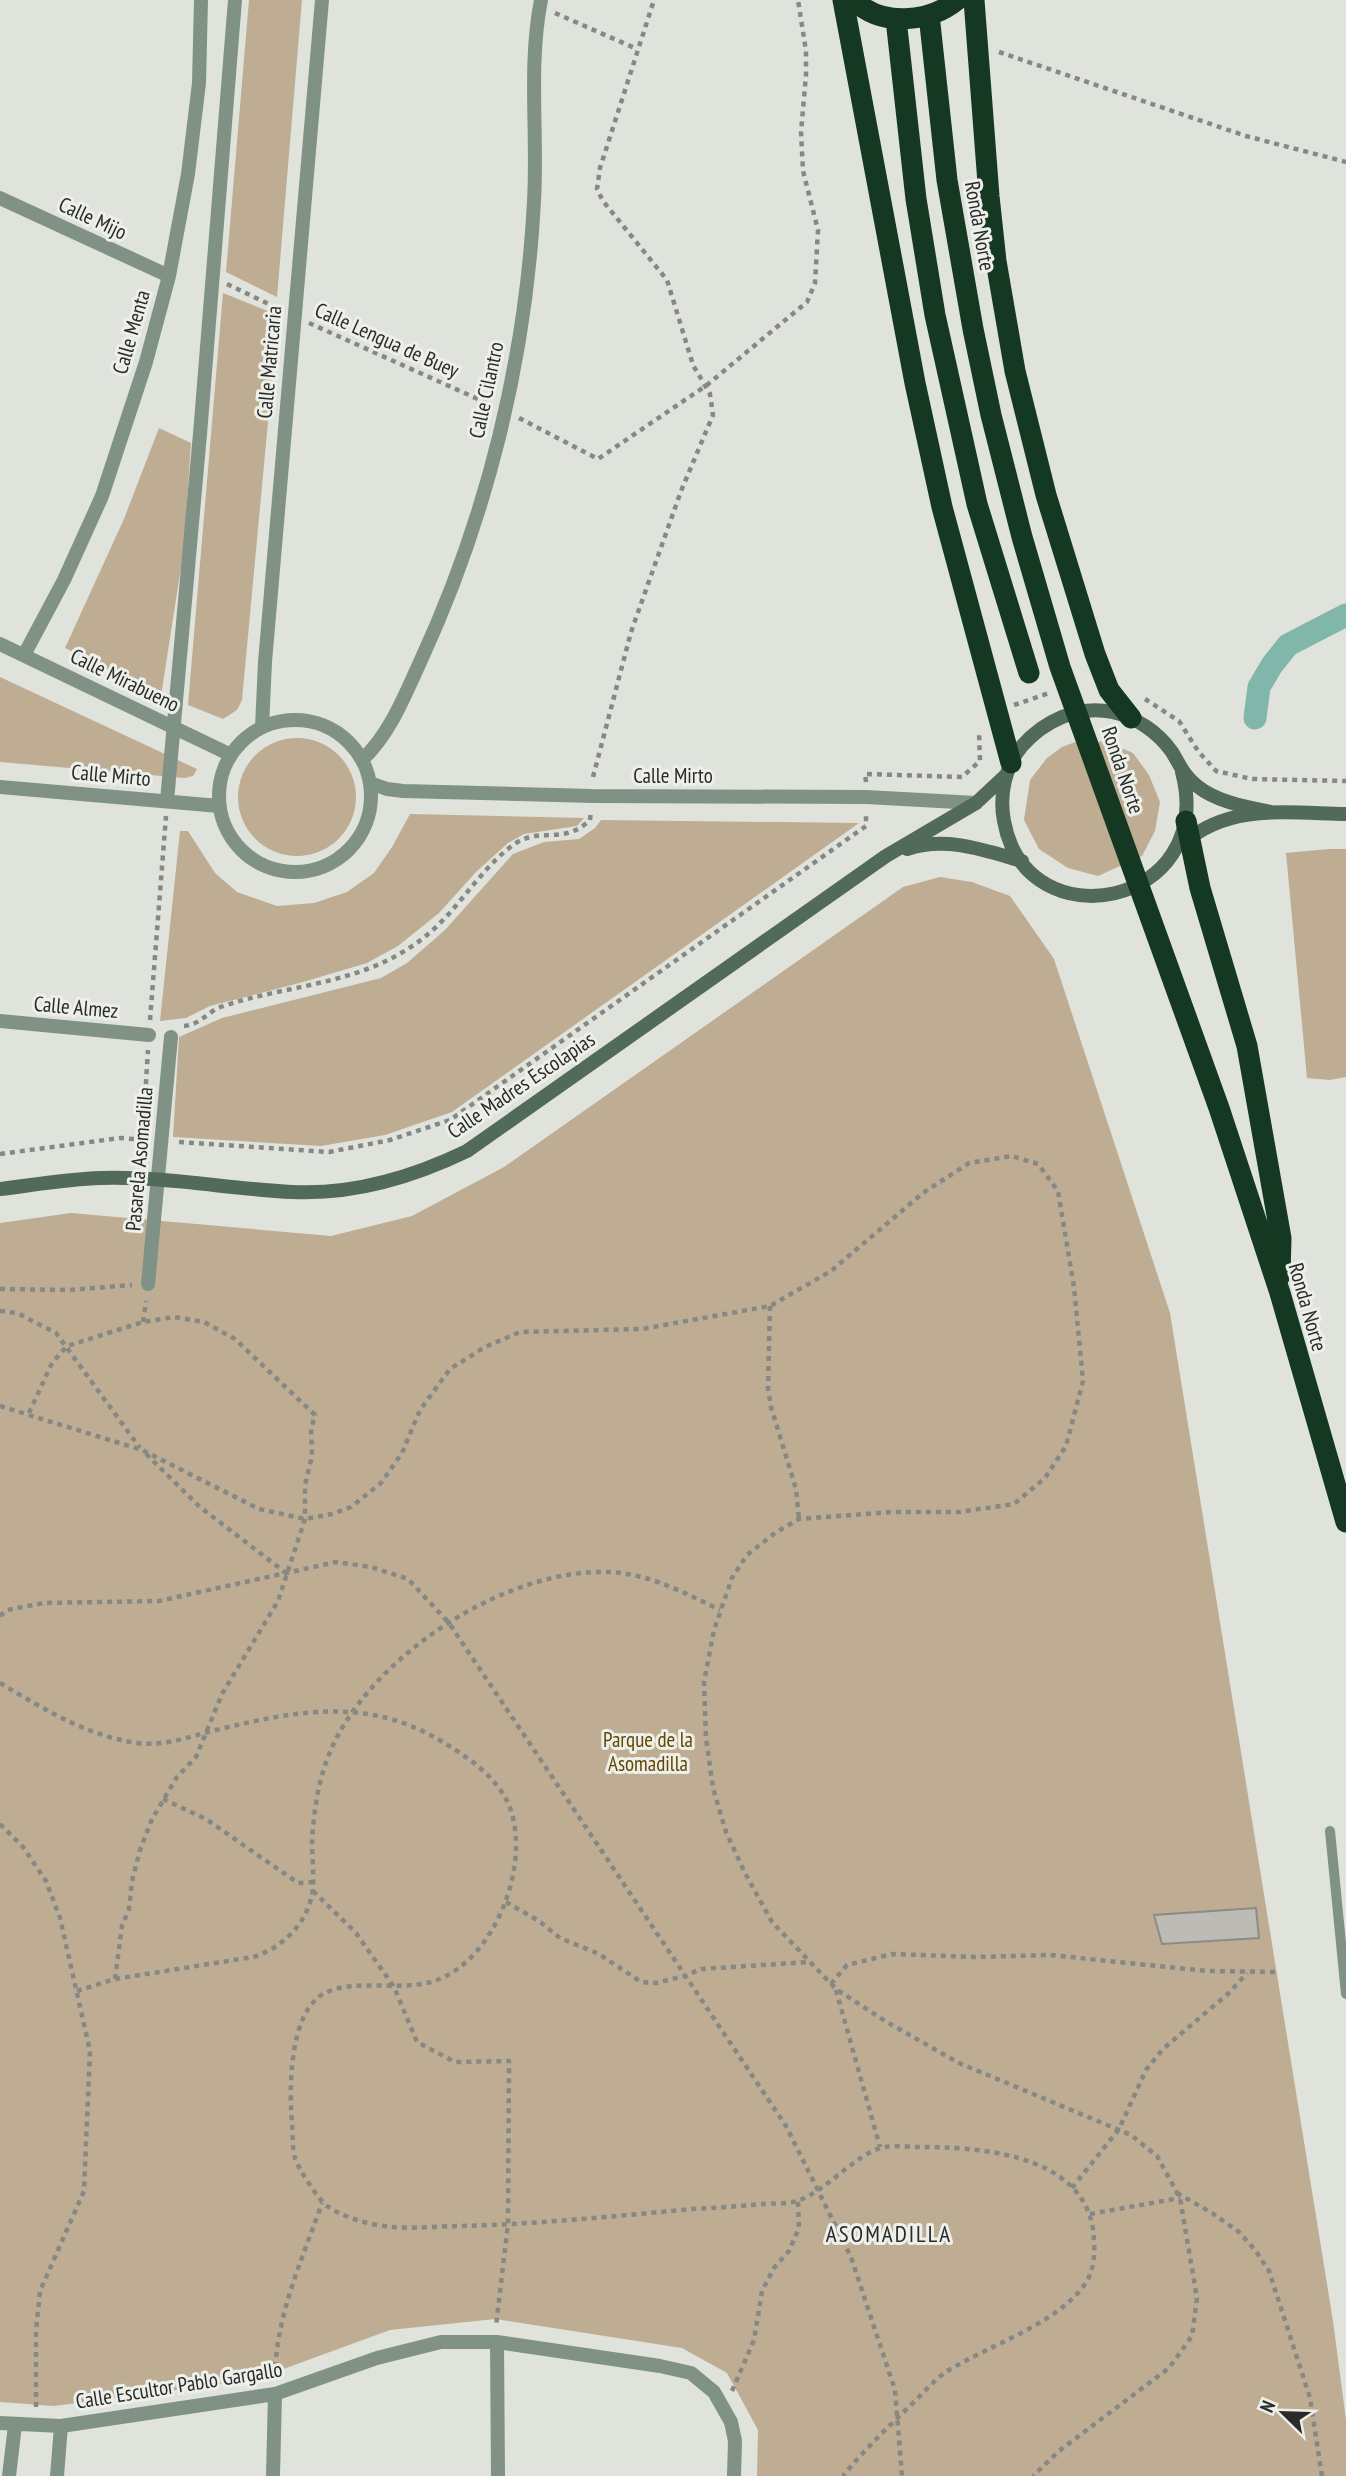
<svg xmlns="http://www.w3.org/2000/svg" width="1346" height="2476" font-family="'PT Sans Narrow',sans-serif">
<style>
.green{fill:#beac93}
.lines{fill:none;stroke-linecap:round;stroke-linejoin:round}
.canal{stroke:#81b6aa;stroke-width:23}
.building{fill:#bcbbb5;stroke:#8c8b85;stroke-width:2}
.path{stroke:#868883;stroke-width:4.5;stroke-dasharray:5 5;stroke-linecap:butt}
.lane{stroke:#809185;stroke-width:10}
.street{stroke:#809185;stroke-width:14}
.secondary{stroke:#526a5a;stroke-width:14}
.highway{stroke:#143822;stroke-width:21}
.labels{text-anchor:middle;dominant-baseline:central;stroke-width:6;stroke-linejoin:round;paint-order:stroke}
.street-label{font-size:21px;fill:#2a2b29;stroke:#edf0ea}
.park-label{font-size:21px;fill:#664500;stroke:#edf0ea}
.neighbourhood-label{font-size:23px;letter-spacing:2px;fill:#2a2b29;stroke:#edf0ea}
</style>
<rect width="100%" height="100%" fill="#e0e3dc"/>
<path class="green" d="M249,0H302L277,297L226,272Z
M223,293L278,315L242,700L237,710L223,719L188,705Z
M159,428L191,443L184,548L161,696L65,648L124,519Z
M0,677L197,769L193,776L185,778L0,762Z
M238 797a59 59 0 1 1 118 0a59 59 0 1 1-118 0Z
M1078,741L1107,742L1133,753L1149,775L1160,802L1155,831L1142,856L1098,876L1068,868L1039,849L1024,820L1030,780L1047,758L1062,747Z
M410,814L584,818L577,826L524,834L508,843L476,872L439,913L398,946L367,963L303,982L210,1006L186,1018L160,1021L180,831H188L215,873L237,892L277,906L314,903L347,892L374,873L392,847Z
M601,820L859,823L452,1112L385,1135L321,1146L173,1137L179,1037L222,1018L381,978L407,963L445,930L513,854L544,842L579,839L595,828Z
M1329,849H1346V1077L1330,1080L1307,1078L1286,853Z
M940,877L972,882L1010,896L1054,959L1170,1313L1333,2321L1346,2420V2476H757L758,2430L727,2373L682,2348L495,2319L390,2330L253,2380L54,2406L0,2402V1223L71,1213L331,1236L412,1216L504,1167L903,887Z"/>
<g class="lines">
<path class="canal" d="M1255,718L1259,687L1272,665L1288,645L1346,615"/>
</g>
<path class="building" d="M1256,1908L1259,1938L1162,1944L1154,1915Z"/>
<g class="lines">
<path class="path" d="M555,13L637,49
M999,52L1246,136L1346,162
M227,284L279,309
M309,323L489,404
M519,418L598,459L707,385L807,302L815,283L818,230L803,171L801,132L806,75V51L798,0
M1145,699L1179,721L1198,751L1216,771L1252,779L1346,781
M1014,705L1049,693
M593,777L631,632L681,491L713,415L710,394L693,365L667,280L603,201L597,189L600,168L654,0
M866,782L865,774L962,777L980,761L979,731
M150,1020L166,816
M184,1026C197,1025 205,1016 216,1009C222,1006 230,1004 236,1002C303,983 370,982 427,935C460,908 481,867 516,843C541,827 564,845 590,820L591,811
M144,1114L148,1050
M179,1142L329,1152L390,1140L450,1120L866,826V812
M0,1154L120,1138L146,1140
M0,1289L69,1290L132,1285
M770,1306L768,1388L771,1407L796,1489L799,1519
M0,1311L17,1313L56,1333L140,1448
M143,1322L146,1301
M0,1406L142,1450L259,1509L305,1519L332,1514L351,1507L381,1483L402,1453L420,1410L450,1369L485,1347L520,1332L642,1329L770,1306L831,1271L923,1193L969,1163L1012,1156L1038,1164L1058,1191L1074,1287L1083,1381L1066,1446L1045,1478L1014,1504L959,1512H892L799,1519L775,1533L747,1555L732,1578L714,1630L704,1682L706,1738L713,1788L726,1832L745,1873L772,1922L836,1989L885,2021L959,2063L1131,2135L1157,2156L1180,2198L1197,2298L1192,2336L1169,2368L1059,2451L1033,2476
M29,1413L52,1363L67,1346L143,1322L174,1317L204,1322L235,1339L315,1415L311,1429L312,1456L305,1485V1519L278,1601L222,1694L196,1757L177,1777L152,1819L140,1850L132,1881L129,1909L122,1926L115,1979
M146,1454L200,1507L286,1573
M0,1616L7,1610L44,1603L159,1601L336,1562L371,1567L408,1579L449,1623L786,2126L851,2257L895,2390L902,2476
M0,1683C42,1708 87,1736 137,1743C165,1747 190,1736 216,1730C295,1711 366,1696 441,1741C466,1756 495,1775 508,1803C533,1859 497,1958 437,1980C403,1993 353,1977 323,1994C289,2014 289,2089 292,2124C293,2134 292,2149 295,2158C299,2170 318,2199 327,2206C346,2219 371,2225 393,2227C415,2229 440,2226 462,2226C539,2224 616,2216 693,2209C717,2208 740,2206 763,2204C773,2203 787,2204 797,2201C826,2192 858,2151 885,2147C896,2145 909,2147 920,2147C980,2147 1081,2154 1093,2229C1095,2248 1096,2268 1085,2284C1057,2324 990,2345 949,2370C936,2378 926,2390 915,2401C890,2425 865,2449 843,2476
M163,1799L206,1819L298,1883L313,1882
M0,1824L23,1847L46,1881L60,1918L90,2051L84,2191L40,2291L36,2331V2411
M313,1891L356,1933L394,1987L417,2042L455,2062L509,2061L508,2224L496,2326
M506,1902L539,1921L560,1938L599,1954L641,1982L656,1983L684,1976L701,1969L809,1962
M831,1984L847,1965L892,1954L975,1957L1050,1955L1207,1971L1276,1972
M836,1990L880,2147
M77,1991L115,1979L253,1957C283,1948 309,1922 313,1889C314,1874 312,1857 312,1842C314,1806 320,1770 336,1739C382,1650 508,1568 610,1572C650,1574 685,1593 720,1610
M1072,2188L1119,2129L1146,2070L1163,2049L1230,1992L1247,1973
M1177,2193L1212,2213L1239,2232L1256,2251L1269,2271L1310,2398L1322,2476
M1090,2214L1180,2198
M275,2377C276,2315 302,2260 322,2203
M732,2391L754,2340L762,2291L774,2268L789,2251L799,2228L798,2201"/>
<path class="lane" d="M1330,1831L1346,1994"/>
<path class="street" d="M0,198L169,276
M0,644L231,755
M24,655L64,580L102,496L146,362L169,276L188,174L199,83L201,0
M219 796a76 76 0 1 1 152 0a76 76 0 1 1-152 0Z
M262,727L265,662L322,0
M362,760C390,734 405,695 421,660C487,517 526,359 534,201C538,134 528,66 541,0
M370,783L387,789L403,791L592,796L866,797L976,803
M0,787L219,806
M167,801L200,434L235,0
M0,1021L149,1035
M148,1284L171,1037
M497,2342L498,2476
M0,2423L61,2426L275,2394L377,2358L441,2342H497L660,2366L691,2373L714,2392L731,2422L735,2441L734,2476
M9,2476L15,2425
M57,2476L61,2426
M273,2476L275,2394"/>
<path class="secondary" d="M1182,772C1218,907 1026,944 1004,821C999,795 1005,766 1022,746C1044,721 1077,705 1112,712C1136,717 1158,732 1172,752C1180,765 1184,776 1197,786C1217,802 1246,807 1271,812
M1184,843C1229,803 1290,813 1346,814
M907,849C946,836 984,850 1022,861
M0,1189C33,1185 67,1179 101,1178C164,1176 229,1189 292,1192C352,1195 413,1177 467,1151L886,856L976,803L1006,775"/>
<path class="highway" d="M843,0L915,383L942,507L1011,763
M854,0C881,27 929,23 957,0
M974,0L989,196L996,261L1015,371L1046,495L1095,654L1109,690L1131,718
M929,15L947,180L973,329L991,415L1022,537L1060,667L1219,1108L1280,1293L1346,1522
M896,19L916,199L935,315L977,504L1029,673
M1186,821L1200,888L1247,1046L1281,1238L1280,1276"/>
</g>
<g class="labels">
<g class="street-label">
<text transform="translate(93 218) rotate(25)">Calle Mijo</text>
<text transform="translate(980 226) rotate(80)">Ronda Norte</text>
<text transform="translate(131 332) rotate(-74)">Calle Menta</text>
<text transform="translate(387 340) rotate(24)">Calle Lengua de Buey</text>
<text transform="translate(269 362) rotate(-85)">Calle Matricaria</text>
<text transform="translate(486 390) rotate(-78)">Calle Cilantro</text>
<text transform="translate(125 680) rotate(26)">Calle Mirabueno</text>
<text transform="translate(1123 770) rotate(71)">Ronda Norte</text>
<text transform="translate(111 775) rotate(5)">Calle Mirto</text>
<text x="673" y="775">Calle Mirto</text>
<text transform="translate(76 1007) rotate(5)">Calle Almez</text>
<text transform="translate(521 1085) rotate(-34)">Calle Madres Escolapias</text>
<text transform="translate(139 1159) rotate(-85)">Pasarela Asomadilla</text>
<text transform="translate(1308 1307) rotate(74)">Ronda Norte</text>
<text transform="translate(179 2385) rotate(-9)">Calle Escultor Pablo Gargallo</text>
</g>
<g class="park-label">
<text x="648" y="1739">Parque de la<tspan x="648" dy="24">Asomadilla</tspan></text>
</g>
<g class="neighbourhood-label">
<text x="889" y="2233">ASOMADILLA</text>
</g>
</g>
<g transform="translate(1283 2413) rotate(293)" stroke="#edf0ea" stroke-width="5" paint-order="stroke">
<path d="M0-5L12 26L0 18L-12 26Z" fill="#2a2b29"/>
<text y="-10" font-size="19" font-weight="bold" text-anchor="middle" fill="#2a2b29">N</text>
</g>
</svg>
